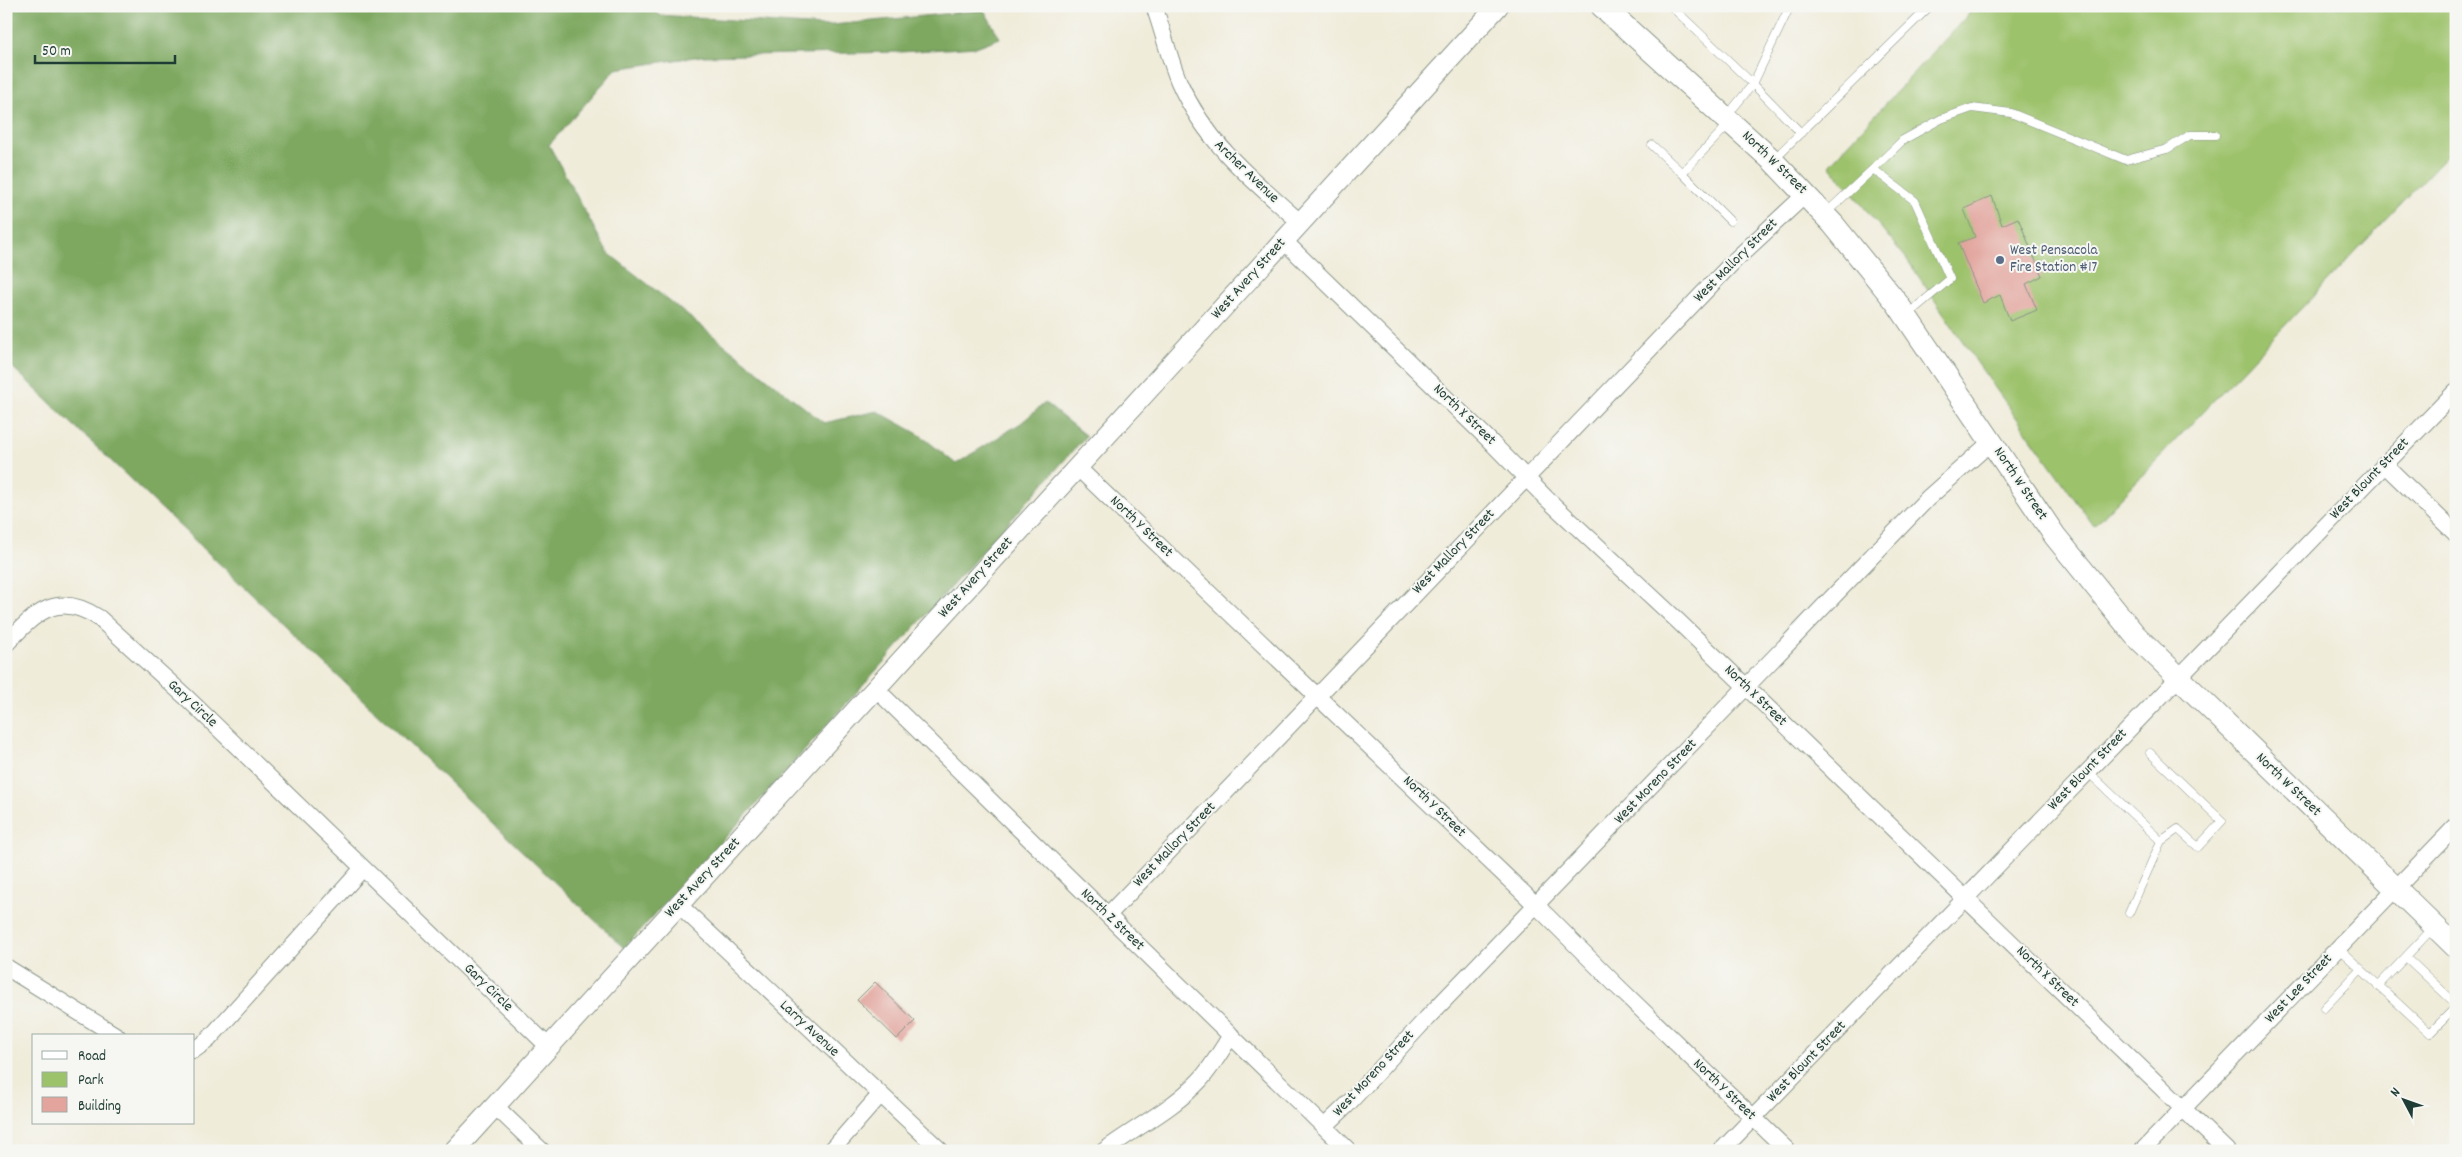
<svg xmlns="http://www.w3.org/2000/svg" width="2462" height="1157" font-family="Dekko,sans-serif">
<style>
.green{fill:#9dc26c;stroke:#5e8050}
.forest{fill:#7ea860;stroke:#4e724a}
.building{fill:#e2a49d}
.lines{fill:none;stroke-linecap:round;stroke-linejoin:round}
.service-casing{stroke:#889487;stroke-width:9}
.minor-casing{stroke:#889487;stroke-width:18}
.tertiary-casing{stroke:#889487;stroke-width:22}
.secondary-casing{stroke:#889487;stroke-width:24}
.service{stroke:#fff;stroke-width:8}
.minor{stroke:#fff;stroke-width:16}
.tertiary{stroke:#fff;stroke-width:20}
.secondary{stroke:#fff;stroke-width:22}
.service-dot{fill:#5c6f8a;stroke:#f6f6f2;stroke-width:2}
.labels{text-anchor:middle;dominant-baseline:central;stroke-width:4;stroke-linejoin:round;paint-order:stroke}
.street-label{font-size:15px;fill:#1f3d34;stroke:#f6f6f2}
.service-label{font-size:15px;fill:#4e5e75;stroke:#f6f6f2;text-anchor:start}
</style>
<rect width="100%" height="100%" fill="#f6f6f2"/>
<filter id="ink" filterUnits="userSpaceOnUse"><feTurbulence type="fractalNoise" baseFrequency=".02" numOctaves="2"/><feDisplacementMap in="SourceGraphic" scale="10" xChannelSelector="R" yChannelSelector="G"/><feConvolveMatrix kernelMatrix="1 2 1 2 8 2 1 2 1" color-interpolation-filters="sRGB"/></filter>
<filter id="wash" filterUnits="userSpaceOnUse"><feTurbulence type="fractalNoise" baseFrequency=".0096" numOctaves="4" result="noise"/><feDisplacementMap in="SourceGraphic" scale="20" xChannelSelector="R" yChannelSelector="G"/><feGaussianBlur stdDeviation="1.12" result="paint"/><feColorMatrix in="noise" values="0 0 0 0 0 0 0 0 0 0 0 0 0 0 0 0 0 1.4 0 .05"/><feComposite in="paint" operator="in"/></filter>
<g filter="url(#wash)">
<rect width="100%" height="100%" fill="#f0ecda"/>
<path class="green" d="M1976,6H2456V146L2094,526L1978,364L1906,258L1829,165Z"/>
<path class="forest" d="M6,6H651L659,15L822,26L984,10L1000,38L976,47L901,52L701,56L616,69L549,145L607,252L824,423L877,411L920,435L956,464L1021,423L1045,403L1086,436L771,788L624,948L6,361Z"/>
<g id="blocks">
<path class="building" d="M1992,196L2002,225L2018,218L2042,276L2026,284L2037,310L2010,321L2000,295L1983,303L1958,243L1975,237L1964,209Z
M875,982L915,1021L897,1039L857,1000Z"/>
</g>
</g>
<g filter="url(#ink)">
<use href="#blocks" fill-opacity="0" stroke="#889487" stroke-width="1"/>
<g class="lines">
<g class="service-casing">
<path id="service" d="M1671,6L1753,84L1726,117
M1790,6L1753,84L1801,133
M1652,145L1682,173L1729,124
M1774,159L1930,6
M1873,169L1903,140L1941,119L1972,108L2011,113L2126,160L2167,149L2190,135H2215
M1682,173L1730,221
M1826,213L1873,169L1915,201L1950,279L1907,315
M2150,753L2222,821L2198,847L2178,829L2161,841
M2087,771L2161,841L2129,913
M2338,948L2430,1033L2456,1007
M2406,957L2456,1004
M2378,986L2434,927
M2324,1008L2361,969"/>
</g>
<g class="minor-casing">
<path id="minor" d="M1154,6C1163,31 1169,58 1179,82C1206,143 1252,180 1300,222
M1284,241L1485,436L1547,499L1679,622L2227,1151
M2384,464L2456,534
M1077,467L1537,906L1617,986L1788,1151
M6,644C35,613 57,590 99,618L187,698L363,868L208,1040L194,1050
M876,689L1349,1151
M363,868L549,1047
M679,905L941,1151
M1108,915L1734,261L1806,194
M6,967L117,1036
M495,1106L542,1151
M1324,1127L1346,1106L1427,1018L1928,498L1991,442
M831,1151L880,1095
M1104,1151C1136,1127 1173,1109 1200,1080C1212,1067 1221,1051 1231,1035
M1721,1151L2456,391
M2142,1151L2456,826"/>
</g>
<g class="tertiary-casing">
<path id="tertiary" d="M454,1151L1498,6"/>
</g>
<g class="secondary-casing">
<path id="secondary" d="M1602,6L1772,160L1833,224L1897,303L2055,536L2135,635L2456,947"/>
</g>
<use href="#service" class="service"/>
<use href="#minor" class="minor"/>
<use href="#tertiary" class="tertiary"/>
<use href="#secondary" class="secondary"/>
</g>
</g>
<circle class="service-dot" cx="2000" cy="260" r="5"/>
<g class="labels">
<g class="street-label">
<text transform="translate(1774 163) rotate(44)">North W Street</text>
<text transform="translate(1246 172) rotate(44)">Archer Avenue</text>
<text transform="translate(1736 261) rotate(-45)">West Mallory Street</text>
<text transform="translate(1249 279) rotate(-48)">West Avery Street</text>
<text transform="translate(1464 415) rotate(44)">North X Street</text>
<text transform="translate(2370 479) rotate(-46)">West Blount Street</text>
<text transform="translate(2020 484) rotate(56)">North W Street</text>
<text transform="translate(1141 527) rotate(44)">North Y Street</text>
<text transform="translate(1454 552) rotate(-46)">West Mallory Street</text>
<text transform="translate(976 578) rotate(-48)">West Avery Street</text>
<text transform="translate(1755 696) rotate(44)">North X Street</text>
<text transform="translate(192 704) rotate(43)">Gary Circle</text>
<text transform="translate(2088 770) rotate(-46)">West Blount Street</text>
<text transform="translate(1656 782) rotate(-46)">West Moreno Street</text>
<text transform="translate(2288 785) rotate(44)">North W Street</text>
<text transform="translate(1434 807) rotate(44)">North Y Street</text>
<text transform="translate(1175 845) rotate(-46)">West Mallory Street</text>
<text transform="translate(703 878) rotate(-47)">West Avery Street</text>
<text transform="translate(1112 920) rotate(44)">North Z Street</text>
<text transform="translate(2047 977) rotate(44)">North X Street</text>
<text transform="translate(488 988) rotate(44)">Gary Circle</text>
<text transform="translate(2299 989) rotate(-46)">West Lee Street</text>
<text transform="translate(809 1029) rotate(43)">Larry Avenue</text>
<text transform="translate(1807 1062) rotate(-46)">West Blount Street</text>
<text transform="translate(1374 1074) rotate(-47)">West Moreno Street</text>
<text transform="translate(1724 1090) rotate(44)">North Y Street</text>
</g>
<g class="service-label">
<text x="2010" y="251">West Pensacola<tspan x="2010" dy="17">Fire Station #17</tspan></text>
</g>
</g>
<rect width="2462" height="1157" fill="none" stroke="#f6f6f2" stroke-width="25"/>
<rect x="32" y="1034" width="162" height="90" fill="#f6f6f2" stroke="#a0aca6"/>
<rect x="42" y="1051" width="25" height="8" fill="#ffffff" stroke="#a0aca6"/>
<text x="78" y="1060" font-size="15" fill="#1f3d34">Road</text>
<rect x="42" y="1072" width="25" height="15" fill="#9dc26c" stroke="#a0aca6"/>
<text x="78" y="1084" font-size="15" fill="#1f3d34">Park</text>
<rect x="42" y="1097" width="25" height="15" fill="#e2a49d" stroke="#a0aca6"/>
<text x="78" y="1110" font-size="15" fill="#1f3d34">Building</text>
<g transform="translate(2404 1100) rotate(311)" stroke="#f6f6f2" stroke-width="4" paint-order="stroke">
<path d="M0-4L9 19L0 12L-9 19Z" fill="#1f3d34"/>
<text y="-8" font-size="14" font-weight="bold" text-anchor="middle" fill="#1f3d34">N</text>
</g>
<path d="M35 55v8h140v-8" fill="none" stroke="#1f3d34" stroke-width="2.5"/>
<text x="42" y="55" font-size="15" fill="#1f3d34" stroke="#f6f6f2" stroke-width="4" paint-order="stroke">50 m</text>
</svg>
